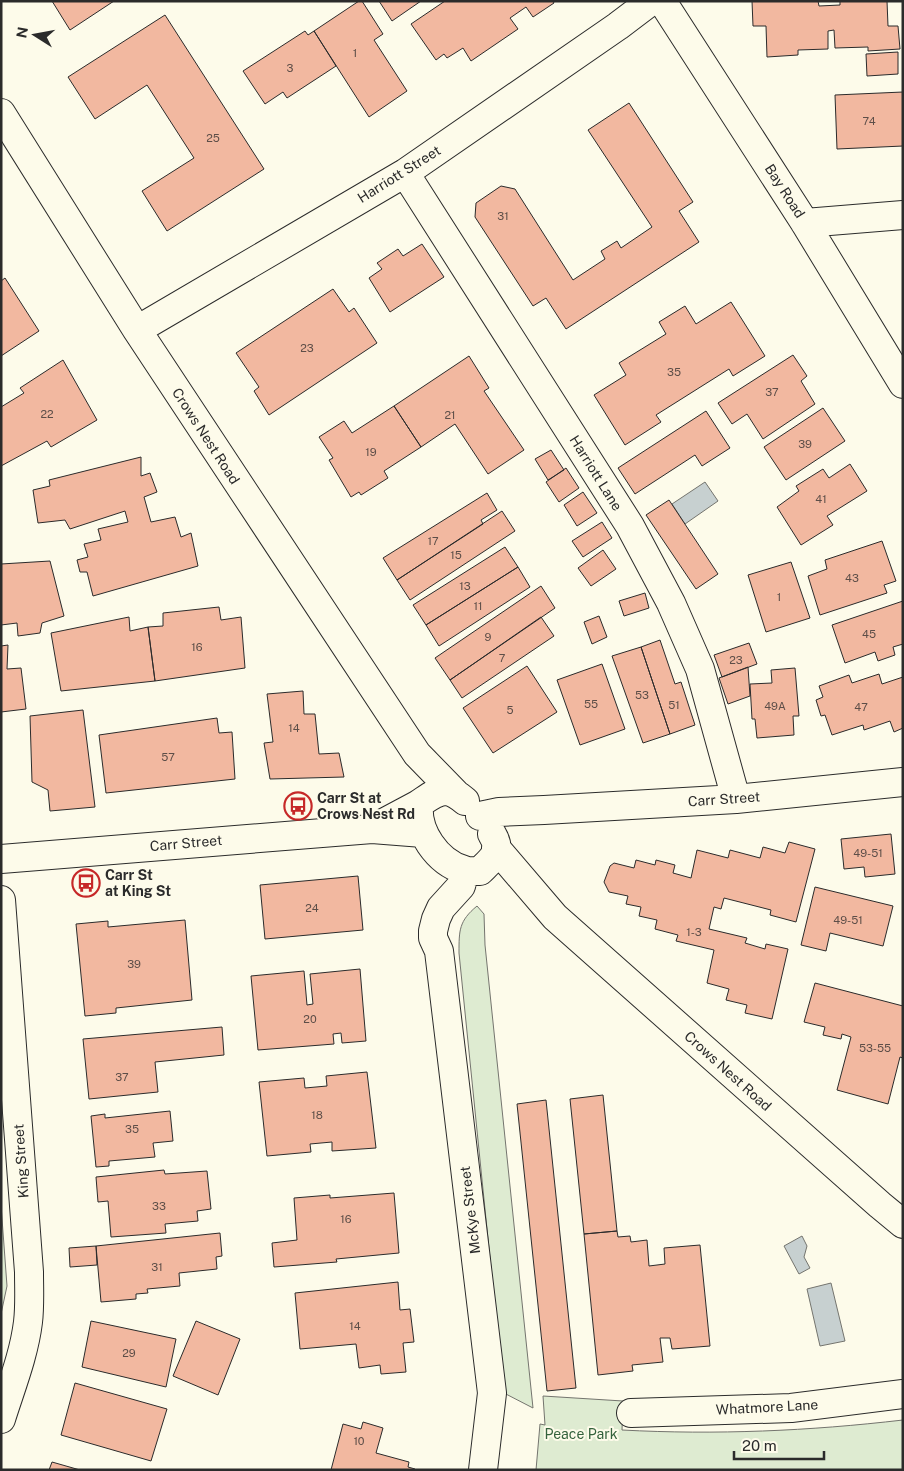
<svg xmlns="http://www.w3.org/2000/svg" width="904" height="1471" font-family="'Public Sans',sans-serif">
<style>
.green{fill:#deebd1;stroke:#74746e}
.water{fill:#c7d0d0;stroke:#74746e}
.building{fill:#f2b8a0;stroke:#2b2b2b}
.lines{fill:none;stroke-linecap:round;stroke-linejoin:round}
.minor-casing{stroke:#2b2b2b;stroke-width:30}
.minor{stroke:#fdfbea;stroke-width:28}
.labels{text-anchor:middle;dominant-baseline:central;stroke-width:4;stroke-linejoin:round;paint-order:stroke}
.number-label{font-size:11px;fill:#5d4e48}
.street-label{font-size:14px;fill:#2b2b2b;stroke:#fdfbea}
.poi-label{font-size:14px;font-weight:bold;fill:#2b2b2b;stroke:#fdfbea;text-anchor:start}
.park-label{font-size:14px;fill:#34623c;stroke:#fdfbea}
</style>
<rect width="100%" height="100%" fill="#fdfbea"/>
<path class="green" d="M477,906L484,914L485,945L533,1408L502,1392L500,1357L459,953C459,930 459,921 477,906Z
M1,1205L7,1286L1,1314Z
M543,1396L623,1401L622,1430C716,1435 809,1431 903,1420V1470H536L540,1424L545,1425Z"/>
<path class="water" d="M705,482L718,501L685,524L672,504Z
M802,1236L807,1246L804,1257L810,1268L799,1274L784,1246Z
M831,1283L845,1341L820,1346L807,1289Z"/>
<path class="building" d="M52,1H114L70,30Z
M359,1H362L383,34L374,40L407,91L369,117L314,31Z
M379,1H421L392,21Z
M445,1H553L554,3L533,17L526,7L510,18L518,29L471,61L463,48L447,58L444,54L436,60L411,24Z
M752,1H818L819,6L840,5V1H887L888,26H898L900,49L868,51V47L835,48L834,30L828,31V49L798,50V55L767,57L766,26H753Z
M165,15L264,169L167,231L142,191L194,158L147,85L95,119L68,77Z
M305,31L308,35L314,31L336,66L287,98L283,92L265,104L243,71Z
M898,52V74L867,76L866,54Z
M903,92V146L837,149L835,95Z
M629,103L693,202L679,211L699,242L566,329L546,298L533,306L475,217L476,203L501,186L515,189L573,280L605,259L601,251L617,241L621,248L652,227L588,130Z
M422,244L444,277L390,312L369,278L382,269L377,263L398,249L403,256Z
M5,278L39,331L1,356V281Z
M333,289L349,312L354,308L377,343L269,415L254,391L259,387L236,353Z
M731,302L765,356L733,376L729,369L656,415L661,422L625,445L594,395L626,375L619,363L666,334L659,322L685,306L696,324Z
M793,355L807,376L801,381L815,404L763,439L747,414L732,424L718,403Z
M469,356L489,388L484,391L524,450L488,474L455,424L421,447L394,406Z
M63,360L97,420L51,447L47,441L1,466V407L24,393L20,388Z
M394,406L421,447L384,471L388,478L361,495L359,492L351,497L329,460L333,458L319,437L344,421L352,433Z
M823,408L845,441L786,480L764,447Z
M706,411L730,448L702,466L695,455L635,494L618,468Z
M551,450L564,470L548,480L535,459Z
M141,457V476L150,473L157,492L144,497L151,522L175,517L181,537L191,533L198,566L93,596L87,572H80L77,560L88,557L84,544L101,540L98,529L128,522L125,511L70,529L65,520L38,523L33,490L50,486L49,480Z
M850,464L867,491L827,516L833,525L801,545L777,507L799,491L796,486L823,469L829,478Z
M566,468L579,488L559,502L546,482Z
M583,492L597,513L577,526L564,505Z
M487,493L497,510L481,520L483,524L397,580L383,558Z
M669,500L718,574L696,589L646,515Z
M502,511L515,531L410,600L397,580Z
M602,522L612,538L583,557L572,541Z
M882,541L896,581L884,585L887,593L820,615L808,576L827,569L825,560Z
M505,547L518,567L426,625L413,605Z
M603,550L616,569L591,586L578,568Z
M50,561L64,616L42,623L40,633L18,636L17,623L1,625V564Z
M791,562L810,618L766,632L748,575Z
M518,567L530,587L439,646L426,625Z
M541,586L555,608L450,680L435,658Z
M645,593L649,608L624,616L619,601Z
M903,601V644L893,647L895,655L878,661L875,652L845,663L832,625Z
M219,607L221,620L241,617L245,668L155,681L148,627L163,626V613Z
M599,616L607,637L592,644L584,622Z
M129,617L130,631L148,627L155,681L61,691L51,633Z
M541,617L554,636L462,698L450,680Z
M660,640L675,684L681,682L695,725L670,734L641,647Z
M749,643L757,664L722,677L714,655Z
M8,645L7,669L21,668L26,709L1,712V646Z
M641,647L670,734L643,743L612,656Z
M602,664L625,729L580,745L557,680Z
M527,666L557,712L493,753L463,708Z
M748,667L750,696L728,704L719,678Z
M795,668L799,716H793L794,735L757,738L755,719H752L750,684L772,683L771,670Z
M879,674L882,684L903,677V728L894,732L890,721L864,730L863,725L832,735L825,715L821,716L816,700L823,697L819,686L849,675L852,683Z
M303,691L304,714H315L319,754L339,753L344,777L270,779L264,743L273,742L267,694Z
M83,710L95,807L50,811L48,790L32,782L30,716Z
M217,718L219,733L232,732L235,779L106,793L99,735Z
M891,834L895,874L865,877L864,867L844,869L841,839Z
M789,842L815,849L796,922L770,915L771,910L724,898L721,909L714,907L709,929L747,938L745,943L765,949L766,944L788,949L772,1019L745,1013L747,1005L726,1000L729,989L707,983L714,950L676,941L678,935L655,929L657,920L639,916L641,907L626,904L628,896L609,892L604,882L610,866L614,863L634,868L636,860L655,865L656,860L675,865L673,873L691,878L697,850L728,858L730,850L760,858L763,847L785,853Z
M358,876L363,930L265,939L260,885Z
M815,887L893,906L883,946L830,933L826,951L801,945Z
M185,920L192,1000L116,1008V1013L85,1016L76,924L108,921V927Z
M360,969L366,1041L342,1043L341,1033L333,1034L334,1044L258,1050L251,976L304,971L307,1005L313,1004L310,974Z
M815,983L903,1006V1058L900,1057L888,1104L837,1090L851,1037L842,1034L841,1039L823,1035L825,1027L804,1022Z
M222,1027L224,1055L155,1062L158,1092L89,1099L83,1039Z
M367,1072L376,1148L332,1151V1142L310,1144L311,1152L267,1156L259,1082L304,1078L305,1088L327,1086L326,1076Z
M603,1095L617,1231L584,1234L570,1099Z
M546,1100L576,1388L547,1391L517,1104Z
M170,1111L173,1141L153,1143L155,1157L109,1161V1166L96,1167L91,1116L105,1114V1118Z
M164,1170L165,1174L207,1171L211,1209L197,1211L198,1221L165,1224L166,1233L111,1237L108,1201L98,1202L96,1177Z
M394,1193L399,1253L336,1259L337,1262L274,1267L272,1243L297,1240L294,1198L330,1195V1198Z
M617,1231L618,1237L630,1236L631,1242L647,1240L649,1266L665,1264L664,1248L700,1245L710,1346L672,1349L670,1338H660L663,1362L632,1365L633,1371L598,1375L584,1234Z
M220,1233L222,1256L216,1257L217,1269L179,1273L180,1286L147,1289L148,1293L136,1294V1299L101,1302L96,1246Z
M96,1246L97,1265L70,1267L69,1248Z
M398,1282L400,1310L410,1309L414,1342L403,1343L406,1372L381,1374L380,1365L359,1368L356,1344L300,1349L295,1293Z
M91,1321L176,1339L166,1387L82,1367Z
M196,1321L240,1339L218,1395L173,1376Z
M75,1383L167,1409L151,1461L61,1435Z
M363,1422L383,1428L376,1453L409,1462L408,1467L415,1469V1470H331L343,1424L361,1429Z
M52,1462L80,1470H49Z"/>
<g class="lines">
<g class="minor-casing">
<path id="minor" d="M662,1L805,223L903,384
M1,113L137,330L417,754L456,794
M405,173L630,526L671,603L700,669L736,799
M805,223L903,215
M137,330L405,173L618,26L651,1
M419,804C416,831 437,862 464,870C469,872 475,871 480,871C492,859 503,852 492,834
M480,816L499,812L544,810L736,799L903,782
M372,829C387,821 402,813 417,805C426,800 433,792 445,791C453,791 459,796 465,801
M496,848L555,917L880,1205L903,1224
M1,859L372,829L423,833
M465,871L461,886L441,908L436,919L433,931V938L439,951L492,1393L483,1470
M1,900L29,1272C29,1289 30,1306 28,1322C24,1355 11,1387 1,1419
M631,1413L791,1408L903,1394"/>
</g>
<use href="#minor" class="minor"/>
</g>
<defs>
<g id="bus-ring" transform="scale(1.4375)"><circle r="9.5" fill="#fdfbea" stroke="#c62828" stroke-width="1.5"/><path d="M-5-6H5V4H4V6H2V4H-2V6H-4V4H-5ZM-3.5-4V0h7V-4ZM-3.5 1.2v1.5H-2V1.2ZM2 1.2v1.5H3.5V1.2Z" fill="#c62828"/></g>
</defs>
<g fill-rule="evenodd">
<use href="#bus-ring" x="298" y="806"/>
<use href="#bus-ring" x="86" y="883"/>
</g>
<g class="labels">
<g class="number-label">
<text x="355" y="53">1</text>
<text x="290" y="68">3</text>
<text x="869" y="121">74</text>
<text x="213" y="138">25</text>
<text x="503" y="216">31</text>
<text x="307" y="348">23</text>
<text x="674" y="372">35</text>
<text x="772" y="392">37</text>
<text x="47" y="414">22</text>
<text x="450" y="415">21</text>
<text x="805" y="444">39</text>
<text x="371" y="452">19</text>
<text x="821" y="499">41</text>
<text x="433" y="541">17</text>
<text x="456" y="555">15</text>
<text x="852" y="578">43</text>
<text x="465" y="586">13</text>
<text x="779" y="597">1</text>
<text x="478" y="606">11</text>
<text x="869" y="634">45</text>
<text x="488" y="637">9</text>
<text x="197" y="647">16</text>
<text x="502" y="658">7</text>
<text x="736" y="660">23</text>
<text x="642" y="695">53</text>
<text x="591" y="704">55</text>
<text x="674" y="705">51</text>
<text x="775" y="706">49A</text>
<text x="861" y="707">47</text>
<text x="510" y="710">5</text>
<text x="294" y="728">14</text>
<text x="168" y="757">57</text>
<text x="868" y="853">49-51</text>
<text x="312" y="908">24</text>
<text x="848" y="920">49-51</text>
<text x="694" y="932">1-3</text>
<text x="134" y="964">39</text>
<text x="310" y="1019">20</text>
<text x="875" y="1048">53-55</text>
<text x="122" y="1077">37</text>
<text x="317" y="1115">18</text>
<text x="132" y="1129">35</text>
<text x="159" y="1206">33</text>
<text x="346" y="1219">16</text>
<text x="157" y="1267">31</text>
<text x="355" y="1326">14</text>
<text x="129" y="1353">29</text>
<text x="359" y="1441">10</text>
</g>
<g class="street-label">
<text transform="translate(399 174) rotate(-32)">Harriott Street</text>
<text transform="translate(785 191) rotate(57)">Bay Road</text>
<text transform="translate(206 436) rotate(57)">Crows Nest Road</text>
<text transform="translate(596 473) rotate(58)">Harriott Lane</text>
<text transform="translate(724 799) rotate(-4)">Carr Street</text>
<text transform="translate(186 843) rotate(-5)">Carr Street</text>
<text transform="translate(728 1071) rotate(42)">Crows Nest Road</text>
<text transform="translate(21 1161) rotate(-94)">King Street</text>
<text transform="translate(470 1210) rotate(-97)">McKye Street</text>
<text transform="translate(767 1407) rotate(-3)">Whatmore Lane</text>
</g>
<g class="poi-label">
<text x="317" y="798">Carr St at<tspan x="317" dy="16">Crows Nest Rd</tspan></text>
<text x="105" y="875">Carr St<tspan x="105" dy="16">at King St</tspan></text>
</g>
<g class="park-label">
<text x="581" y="1434">Peace Park</text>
</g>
</g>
<rect width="904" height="1471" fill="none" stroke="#2b2b2b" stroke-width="5"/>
<g transform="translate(35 35) rotate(281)" stroke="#fdfbea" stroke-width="4" paint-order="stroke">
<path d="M0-4L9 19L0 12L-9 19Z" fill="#2b2b2b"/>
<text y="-8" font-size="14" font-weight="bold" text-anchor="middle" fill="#2b2b2b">N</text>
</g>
<path d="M734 1451v8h90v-8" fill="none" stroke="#2b2b2b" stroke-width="2.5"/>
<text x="742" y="1451" font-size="15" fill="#2b2b2b" stroke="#fdfbea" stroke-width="4" paint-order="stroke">20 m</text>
</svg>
